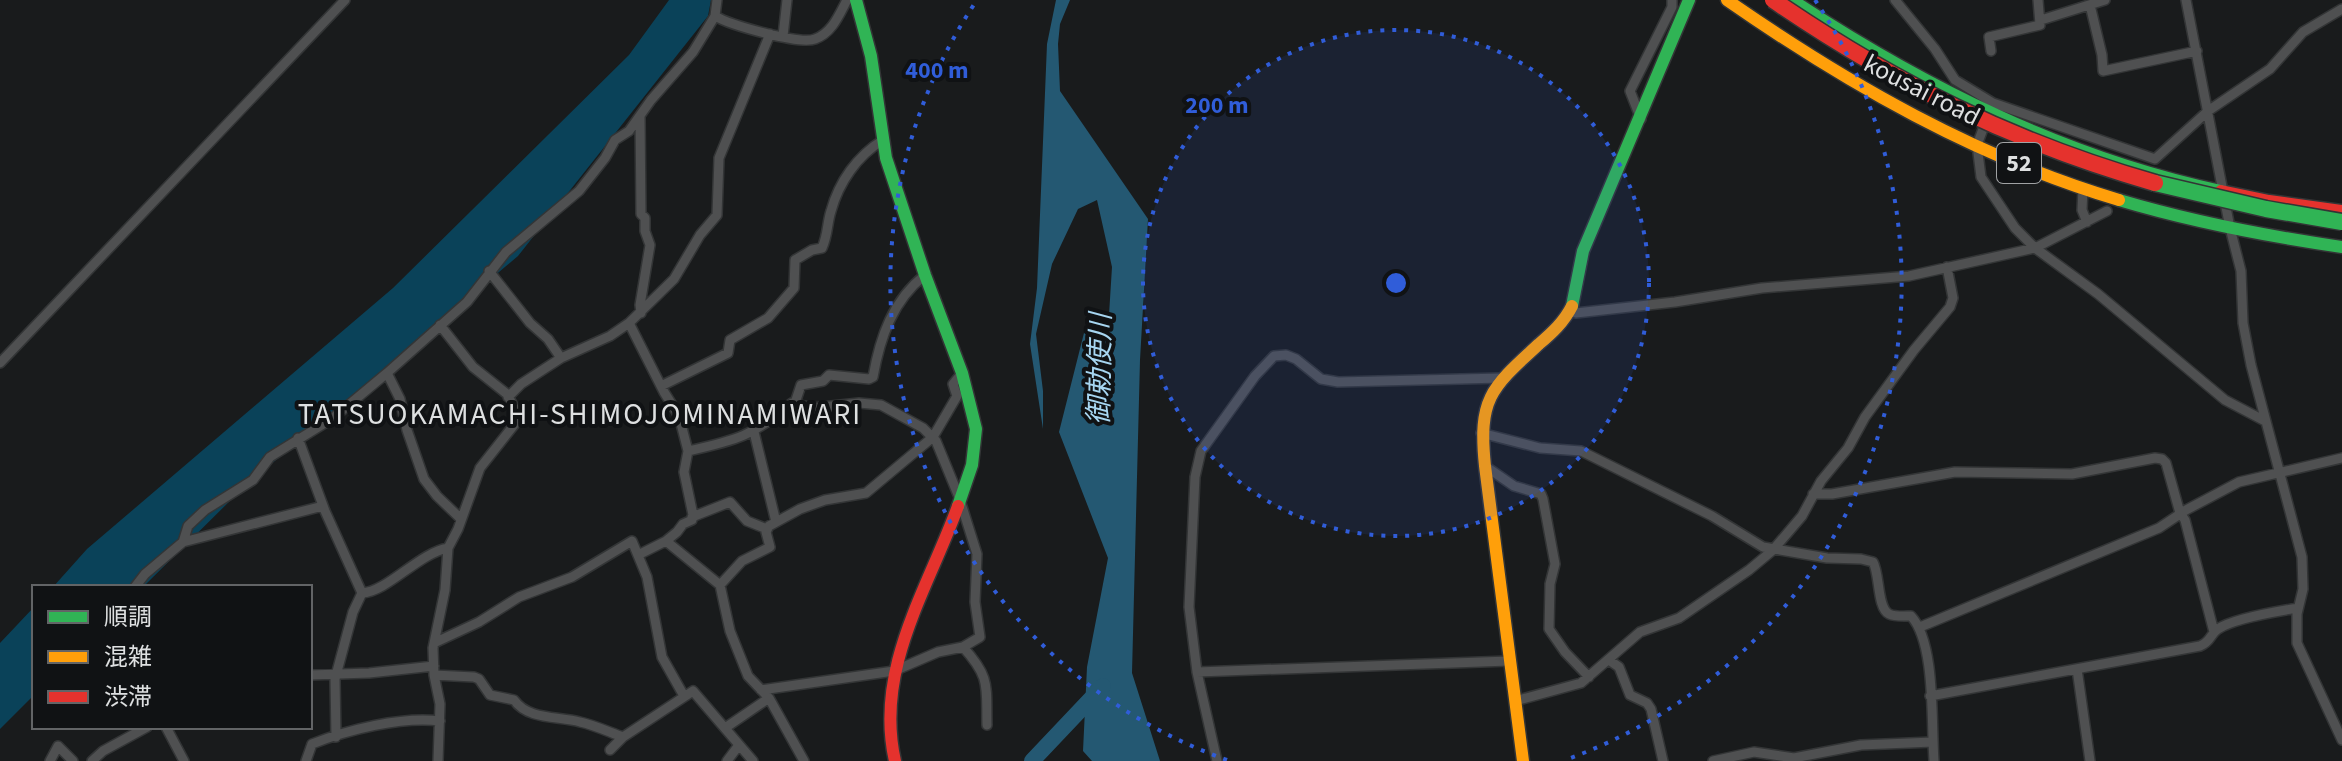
<svg xmlns="http://www.w3.org/2000/svg" width="2342" height="761" font-family="'Source Sans 3','Noto Sans JP',sans-serif">
<style>
.forest{fill:#0a4259}
.water{fill:#245872}
.lines{fill:none;stroke-linecap:round;stroke-linejoin:round}
.river{stroke:#245872;stroke-width:16}
.street-casing{stroke:#333536;stroke-width:12}
.fast-casing{stroke:#333536;stroke-width:15}
.slow-casing{stroke:#333536;stroke-width:15}
.jam-casing{stroke:#333536;stroke-width:15}
.street{stroke:#4f5051;stroke-width:9}
.fast{stroke:#30b455;stroke-width:12}
.slow{stroke:#ff9f0a;stroke-width:12}
.jam{stroke:#e5322d;stroke-width:12}
.fast-bridge-casing{stroke:#333536;stroke-width:19;stroke-linecap:butt}
.jam-bridge-casing{stroke:#333536;stroke-width:19;stroke-linecap:butt}
.fast-bridge{stroke:#30b455;stroke-width:16}
.jam-bridge{stroke:#e5322d;stroke-width:16}
.ring{fill:none;stroke:#305dd9;stroke-width:4;stroke-dasharray:4 8}
.labels{text-anchor:middle;dominant-baseline:central;stroke-width:8;stroke-linejoin:round;paint-order:stroke}
.shield{fill:#101214;stroke:#a0a2a4;stroke-width:2}
.shield-label{font-size:24px;font-weight:bold;fill:#dee0e1}
.street-label{font-size:26px;fill:#dee0e1;stroke:#101214}
.water-label{font-size:28px;font-style:italic;fill:#a7d6f1;stroke:#101214}
.quarter-label{font-size:30px;letter-spacing:2px;fill:#dee0e1;stroke:#101214}
.centre{fill:#305dd9;stroke:#101214;stroke-width:4}
.ring-label{font-size:24px;text-anchor:middle;font-weight:bold;fill:#305dd9;stroke:#101214;stroke-width:8;stroke-linejoin:round;paint-order:stroke}
</style>
<rect width="100%" height="100%" fill="#191b1c"/>
<path class="forest" d="M669,0H711L708,16L518,256L244,487L143,587H53L87,549L393,288L629,55Z
M34,607V695L0,729V643Z"/>
<path class="water" d="M1056,0H1070L1060,24L1058,44L1060,91L1148,219L1140,360L1132,673L1160,761H1092L1083,751L1087,667L1108,558L1059,432L1084,333L1109,315L1112,267L1097,200L1078,209L1052,264L1036,334L1043,391V429L1030,344L1037,288L1047,44Z"/>
<g class="lines">
<path class="river" d="M1032,761L1103,686"/>
<g class="street-casing">
<path id="street" d="M1895,0L1935,49L1955,80L1993,103L2155,159L2208,111L2270,69L2303,32L2342,9
M2186,0L2230,228L2241,271L2243,323L2251,365L2302,557L2303,589L2297,614V643L2342,740
M2090,5L2102,55L2103,71L2197,51
M715,16C730,25 800,45 815,39C832,33 839,15 847,0
M2041,20L2105,0
M783,36L787,0
M1991,51L1989,37L2040,25L2038,0
M640,117L641,214L645,218V231L650,245L640,305L641,313
M1641,119L1630,91L1672,7V0
M1986,121L1977,145L1981,177L2015,228L2035,248L2098,294L2225,400L2265,421
M2083,188L2082,210L2087,222
M489,271L530,323L548,339L561,358
M1569,311L1576,313L1675,302L1762,288L1909,276L2035,248L2107,211
M629,323L664,392L679,416L688,451L684,472L693,515L692,520L683,524L677,532L666,541L638,555
M0,363L345,0
M387,373L400,399L407,430L424,479L437,496L461,519
M661,386L728,353L730,340L768,318L794,288L795,260L812,250L822,248C828,235 827,223 831,211C839,182 857,156 883,140
M508,397L521,384L561,358L610,336L629,323L674,279L700,235L717,215L719,158L770,34
M795,403L801,385L823,381L829,375L869,379L873,377C880,337 893,300 925,275
M754,432L776,522
M1481,433L1540,448L1581,451L1712,516L1763,547L1827,558L1861,559L1873,562C1880,574 1877,608 1889,614C1895,617 1905,616 1911,616C1936,643 1931,723 1934,761
M298,438L325,511L362,593L353,612L335,679L336,737
M688,451C738,440 752,436 792,403L813,408L859,403L881,405L923,428L936,441L959,497L977,554L975,602L980,637L963,647L938,652L894,671L761,690
M1485,466L1514,486L1541,494L1543,499L1555,564L1550,584L1549,629L1565,652L1589,677
M1813,494H1832L1955,472L2072,474L2155,458L2162,459L2166,463L2180,513L2185,520L2214,632
M692,517L730,502L747,521L767,529
M666,541L720,585L730,631L748,676L769,698L804,761
M183,542L323,506
M720,585L742,561L770,547L766,532L769,526L800,509L825,500L866,493L933,437L957,396L953,384L962,373
M135,587L145,574L183,542L188,526L205,510L253,480L270,457L333,418L387,373L467,302L506,252L579,191L605,158L615,140L629,131L651,100L693,52L715,16L717,0
M362,593C387,592 419,553 448,548
M1920,627L2159,528L2186,510L2239,482L2342,458
M434,643L479,622L519,597L572,577L632,541L647,577L662,657L684,696
M963,647C991,678 986,686 987,725
M1609,660L1619,667L1630,695L1647,703L1651,709L1663,761
M2077,669L2090,761
M1197,672L1509,661
M310,675L369,673L434,666
M434,675L474,677L479,679L490,695L514,700C528,720 558,716 580,722C594,725 609,732 623,737
M1930,696L2200,646C2211,642 2210,634 2218,629C2234,618 2279,611 2298,608
M1515,701L1581,683L1640,632L1679,618L1749,570L1773,550L1802,516L1821,481L1848,448L1865,417L1914,350L1950,307L1953,298L1947,267
M166,727L184,761
M725,728L769,698
M610,750L623,737L693,691L753,761
M50,761L58,746L73,761
M92,761L103,751L147,727
M306,761L312,744C347,730 402,716 440,721
M438,761L440,704L434,675L433,648L445,590L448,548L458,529L480,468L514,425L517,413L507,394L473,367L440,325
M727,761L739,745
M1217,761L1197,672L1189,607L1195,477L1201,451L1255,376L1274,356L1286,355L1296,359L1321,379L1338,382L1502,378
M1713,761L1754,752L1794,758L1861,745L1933,742"/>
</g>
<g class="fast-casing">
<path id="fast" d="M856,0L871,56L886,158L925,275L962,373L976,429L972,465L958,506
M1792,0C1924,87 2066,158 2221,191
M2119,200C2193,222 2266,236 2342,247
M1572,306L1583,251L1689,0"/>
</g>
<g class="slow-casing">
<path id="slow" d="M1727,0C1848,84 1977,158 2119,200
M1523,761L1485,466C1478,398 1491,388 1539,344C1552,333 1564,322 1572,306"/>
</g>
<g class="jam-casing">
<path id="jam" d="M2221,191L2269,201L2342,211
M895,761C874,669 928,589 958,506"/>
</g>
<use href="#street" class="street"/>
<use href="#fast" class="fast"/>
<use href="#slow" class="slow"/>
<use href="#jam" class="jam"/>
<g class="fast-bridge-casing">
<path id="fast-bridge" d="M2155,183L2266,209L2342,222"/>
</g>
<g class="jam-bridge-casing">
<path id="jam-bridge" d="M1773,0C1896,84 2012,142 2155,183"/>
</g>
<use href="#fast-bridge" class="fast-bridge"/>
<use href="#jam-bridge" class="jam-bridge"/>
</g>
<circle cx="1396" cy="283" r="253" fill="#305dd9" fill-opacity=".12"/>
<g class="ring">
<circle cx="1396" cy="283" r="253"/>
<path d="M1227 760A506 506 0 0 1 977 0M1815 0A506 506 0 0 1 1565 760"/>
</g>
<g class="labels">
<rect class="shield" x="1997" y="143" width="44" height="40" rx="6"/>
<g class="shield-label">
<text x="2019" y="163">52</text>
</g>
<g class="street-label">
<text transform="translate(1922 90) rotate(27)">kousai road</text>
</g>
<g class="water-label">
<text transform="translate(1100 369) rotate(-89)">御勅使川</text>
</g>
<g class="quarter-label">
<text x="580" y="414">TATSUOKAMACHI-SHIMOJOMINAMIWARI</text>
</g>
</g>
<circle cx="1396" cy="283" r="12" class="centre"/>
<g class="ring-label">
<text x="937" y="78">400 m</text>
<text x="1217" y="113">200 m</text>
</g>
<rect x="32" y="585" width="280" height="144" fill="#101214" stroke="#626466" stroke-width="2"/>
<rect x="48" y="611" width="40" height="12" fill="#30b455" stroke="#626466" stroke-width="2"/>
<text x="104" y="625" font-size="24" fill="#dee0e1">順調</text>
<rect x="48" y="651" width="40" height="12" fill="#ff9f0a" stroke="#626466" stroke-width="2"/>
<text x="104" y="665" font-size="24" fill="#dee0e1">混雑</text>
<rect x="48" y="691" width="40" height="12" fill="#e5322d" stroke="#626466" stroke-width="2"/>
<text x="104" y="705" font-size="24" fill="#dee0e1">渋滞</text>
</svg>
